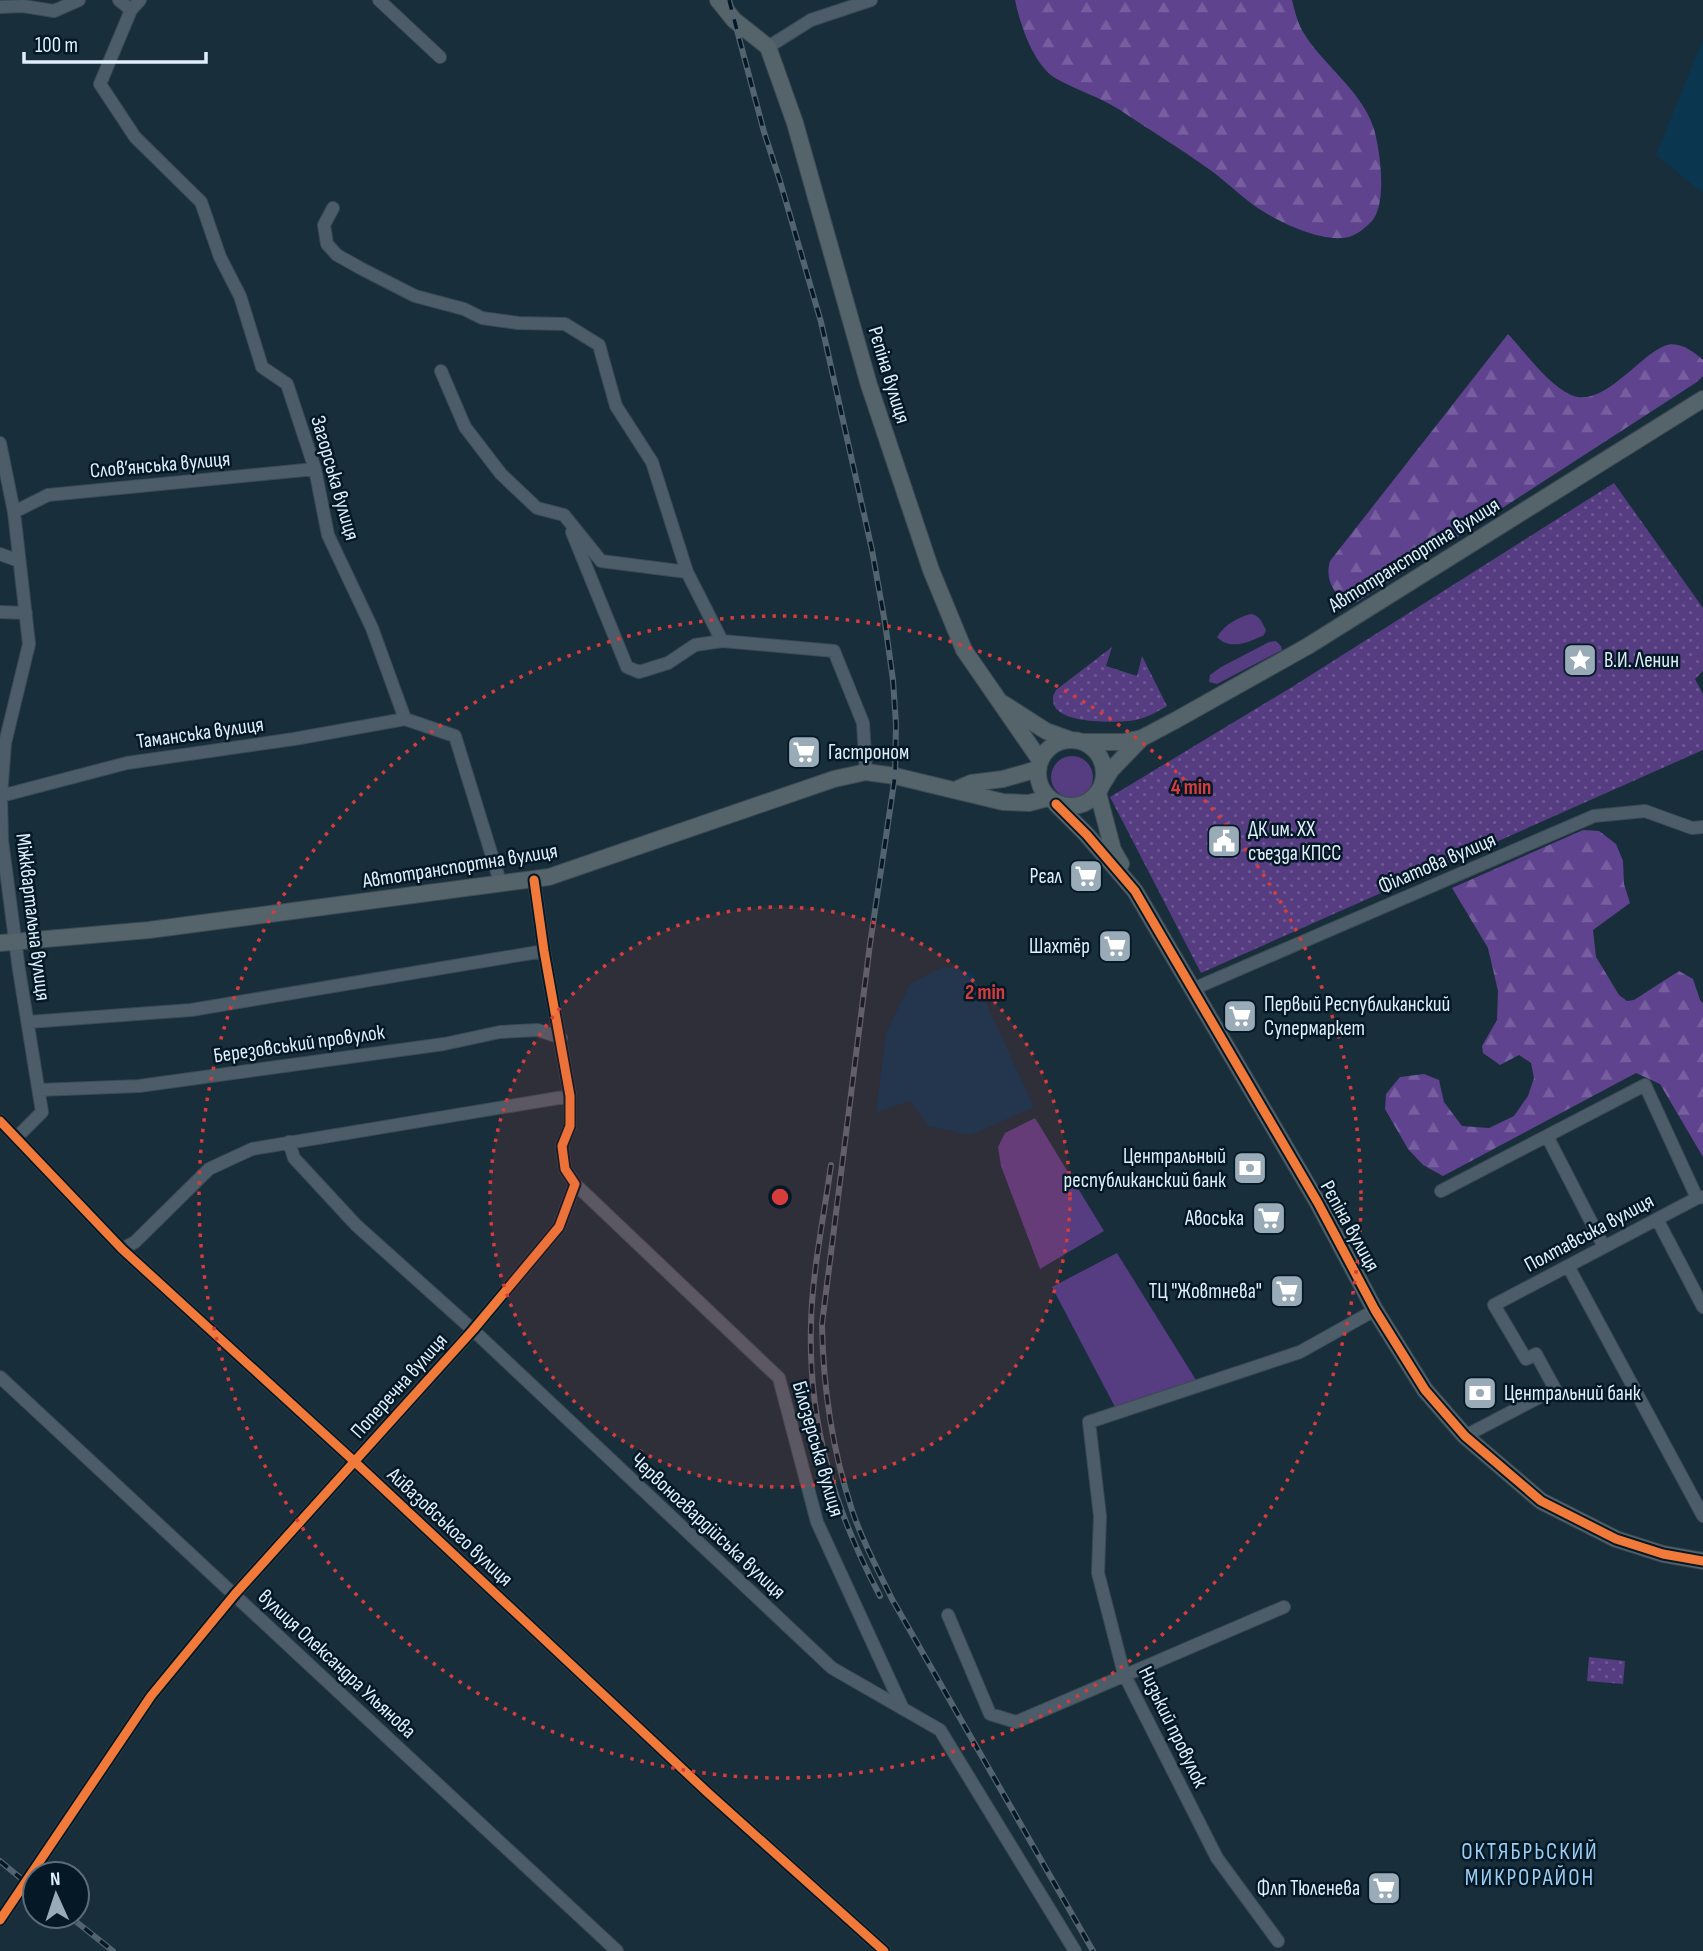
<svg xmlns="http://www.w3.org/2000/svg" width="1703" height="1951" font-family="'Sofia Sans Condensed',sans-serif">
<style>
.built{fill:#0b3650}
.green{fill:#563c81}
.forest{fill:url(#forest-firs)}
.park{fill:url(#park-dots)}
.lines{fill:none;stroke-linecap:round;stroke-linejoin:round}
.street-casing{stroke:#3b4a53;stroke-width:14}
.secondary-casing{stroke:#3b4a53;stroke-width:18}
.street{stroke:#4c5d69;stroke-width:12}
.secondary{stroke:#55636b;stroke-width:16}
.rail-casing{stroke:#54646e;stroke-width:6}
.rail{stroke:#041825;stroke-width:3.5;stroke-dasharray:10;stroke-linecap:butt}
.cycleway-casing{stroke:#041825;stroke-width:13}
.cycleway{stroke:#f17a3a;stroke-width:9}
.ring{fill:none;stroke:#d73c3d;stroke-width:3.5;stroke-dasharray:3.5 7}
.labels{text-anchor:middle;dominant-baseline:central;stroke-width:5;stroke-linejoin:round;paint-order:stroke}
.street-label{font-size:21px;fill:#e0effb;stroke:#041825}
.poi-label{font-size:21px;fill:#e0effb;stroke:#041825;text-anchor:end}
.neighbourhood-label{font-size:23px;letter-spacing:2px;fill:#9bcef4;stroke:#041825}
.centre{fill:#d73c3d;stroke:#041825;stroke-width:3.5}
.ring-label{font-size:21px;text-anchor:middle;font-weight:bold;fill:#d73c3d;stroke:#041825;stroke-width:5;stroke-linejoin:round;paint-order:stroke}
</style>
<defs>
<pattern id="forest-firs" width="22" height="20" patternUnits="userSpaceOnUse" patternTransform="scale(1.75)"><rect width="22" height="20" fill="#5f438e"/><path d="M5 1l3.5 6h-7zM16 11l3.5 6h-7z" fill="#765e9f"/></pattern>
<pattern id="park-dots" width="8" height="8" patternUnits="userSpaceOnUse" patternTransform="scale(1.75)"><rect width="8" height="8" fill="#563c81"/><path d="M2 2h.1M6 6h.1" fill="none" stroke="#6e5894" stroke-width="1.8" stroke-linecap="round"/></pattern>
</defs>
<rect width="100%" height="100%" fill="#182e3b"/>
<path class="built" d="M1703,39V193L1656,155Z
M943,967L972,972L1034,1107L971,1135L929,1126L910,1101L876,1112L886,1033L910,984Z"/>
<path class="green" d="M1251,614C1260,615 1262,623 1266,630L1264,635C1250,642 1230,651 1217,637C1224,625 1238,617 1251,614Z
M1276,641L1281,646L1282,650L1217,684L1209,682L1210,675L1221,667L1269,642Z
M1051 777a21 21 0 1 1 42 0a21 21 0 1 1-42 0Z
M1035,1118L1104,1231L1040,1269L1001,1166L998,1147L1005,1133Z
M1117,1253L1196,1380L1115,1407L1052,1287Z"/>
<path class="forest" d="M1015,0H1292C1295,12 1298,25 1305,35C1325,67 1362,91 1374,129C1380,150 1388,205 1371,222C1365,228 1358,234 1349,237C1324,243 1285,225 1264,212C1246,201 1230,185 1213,172C1183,150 1151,131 1120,110C1100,97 1076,90 1055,78C1033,64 1020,24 1015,0Z
M1508,334C1526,353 1547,384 1571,395C1602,409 1638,357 1664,346C1678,340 1693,351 1703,360V376L1697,382L1357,602L1338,596C1330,585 1326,575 1330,561Z
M1583,830L1599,831L1616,844L1623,861L1624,884L1630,903L1593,930L1596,957L1619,995L1627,1001L1634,1000L1679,971L1693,979L1700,1000L1703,1003V1157L1660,1084L1636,1073L1443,1176L1423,1165L1408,1149L1385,1109L1386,1094L1400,1077L1424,1074L1439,1080L1444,1102L1462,1126L1489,1128L1514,1116L1528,1096L1534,1078L1531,1063L1519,1055L1500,1065L1483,1053L1482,1046L1497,1020L1498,991L1488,948L1452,888Z"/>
<path class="park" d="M1614,483L1703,608V671L1695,679L1703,694V750L1201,973L1110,797L1292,687Z
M1112,647L1106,666L1137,676L1142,656L1167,706C1157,712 1148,717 1136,720C1119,723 1065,724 1055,707C1053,704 1053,700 1053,696L1056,690Z
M1589,1657L1625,1661L1623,1684L1587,1681Z"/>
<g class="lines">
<g class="street-casing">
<path id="street" d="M119,0L131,10
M140,0L131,10L100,84L135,137L201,202L220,257L240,296L262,367L287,384L315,469L328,535L372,628L405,719L455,736L501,885
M379,0L440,57
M0,7L23,6L54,11L79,0
M768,47L811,20L871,0
M333,208L324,225L327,244L337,255L362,269L415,296L464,309L482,318L518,323L565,324L599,345L616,406L652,462L687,572
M441,371L465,427L501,474L537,508L564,515L601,561L687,572L722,641L834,651L863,723L866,772
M0,443L14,512L29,644L5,743L1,796L2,840L19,970L42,1112L17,1137
M14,512L48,495L315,469
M572,532L627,667L639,672L668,663L695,645L722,641
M0,554L19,561
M0,612L26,613
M1,796L127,763L294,739L405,719
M1193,989L1594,816L1645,811L1692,828L1703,827
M28,1022L191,1010L544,951
M39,1090L139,1086L444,1044L500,1032L538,1030L561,1038
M0,1121L122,1249L355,1462L707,1792L884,1951
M1547,1136L1604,1247
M289,1142L294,1158L356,1225L473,1330L832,1668L940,1730L1075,1951
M575,1184L779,1378L817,1522L903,1709
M1441,1191L1645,1085L1697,1198
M1657,1219L1703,1307
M122,1249L135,1242L209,1169L252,1149L570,1096
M1568,1266L1703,1516
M0,1377L617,1951
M1465,1436L1555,1389L1536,1354L1526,1359L1494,1305L1697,1198L1703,1197
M948,1615L990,1714L1016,1722L1284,1607
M0,1920L151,1696L235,1594L473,1330L559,1227L575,1184L565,1169L562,1146L570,1126V1096L544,951L534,880
M1278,1941L1217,1858L1124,1674L1098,1573L1100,1516L1089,1422L1300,1352L1375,1310"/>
</g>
<g class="secondary-casing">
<path id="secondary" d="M718,0L734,20L768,47L795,123L869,385L931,570L964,650L1040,760
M1004,704L1046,731L1071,740
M1038 773a33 33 0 1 1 66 0a33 33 0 1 1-66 0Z
M1082,742H1123L1142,738L1176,720L1308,646L1703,399
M1103,783L1111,770L1142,738
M955,790L971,783L1003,779L1038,769
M1098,793L1113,850L1121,864
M1056,804L1087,835L1135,891L1318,1203L1375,1310L1425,1390L1465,1436L1541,1501L1616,1539L1663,1554L1703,1561
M0,943L149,930L549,877L834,779L866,772L895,776L1003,802L1029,803L1048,798"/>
</g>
<use href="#street" class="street"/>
<use href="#secondary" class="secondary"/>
<g class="rail-casing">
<path id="rail" d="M729,0L764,132L780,181L821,322L872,550L885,623L893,680L896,724L895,776L870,944L822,1324C823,1388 832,1449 852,1510C862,1541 878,1570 892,1599L1093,1951
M831,1165C824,1216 812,1273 811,1324C808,1424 834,1509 880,1596
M0,1861L35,1890
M69,1916L113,1951"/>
</g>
<use href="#rail" class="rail"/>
<g class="cycleway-casing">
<path id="cycleway" d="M1056,804L1087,835L1135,891L1318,1203L1375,1310L1425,1390L1465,1436L1541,1501L1616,1539L1663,1554L1703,1561
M0,1121L122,1249L355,1462L707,1792L884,1951
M0,1920L151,1696L235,1594L473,1330L559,1227L575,1184L565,1169L562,1146L570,1126V1096L544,951L534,880"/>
</g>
<use href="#cycleway" class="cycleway"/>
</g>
<circle cx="780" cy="1197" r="290" fill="#d73c3d" fill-opacity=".12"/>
<g class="ring">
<circle cx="780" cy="1197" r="290"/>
<circle cx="780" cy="1197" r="581"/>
</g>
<defs>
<g id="sight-square" transform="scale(1.75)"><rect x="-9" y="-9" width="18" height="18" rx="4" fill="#9aabb8" stroke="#041825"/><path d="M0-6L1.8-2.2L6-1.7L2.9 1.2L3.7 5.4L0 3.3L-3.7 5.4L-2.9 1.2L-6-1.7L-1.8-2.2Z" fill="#fff"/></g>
<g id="supermarket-square" transform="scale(1.75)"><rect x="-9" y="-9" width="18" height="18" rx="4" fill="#9aabb8" stroke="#041825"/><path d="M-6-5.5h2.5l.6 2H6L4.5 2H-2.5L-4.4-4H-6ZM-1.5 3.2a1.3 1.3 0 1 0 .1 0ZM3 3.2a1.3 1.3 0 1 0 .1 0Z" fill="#fff"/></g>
<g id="civic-square" transform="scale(1.75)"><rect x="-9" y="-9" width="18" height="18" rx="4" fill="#9aabb8" stroke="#041825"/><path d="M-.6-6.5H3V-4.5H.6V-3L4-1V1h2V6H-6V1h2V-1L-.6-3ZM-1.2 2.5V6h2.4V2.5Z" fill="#fff"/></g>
<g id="bank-square" transform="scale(1.75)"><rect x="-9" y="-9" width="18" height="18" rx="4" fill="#9aabb8" stroke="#041825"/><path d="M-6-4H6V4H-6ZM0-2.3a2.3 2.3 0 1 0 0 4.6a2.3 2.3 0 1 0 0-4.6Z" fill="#fff"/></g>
</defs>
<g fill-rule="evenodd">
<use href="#sight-square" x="1580" y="660"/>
<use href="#supermarket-square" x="804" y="752"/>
<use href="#civic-square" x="1224" y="841"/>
<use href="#supermarket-square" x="1086" y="876"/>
<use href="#supermarket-square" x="1115" y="946"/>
<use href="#supermarket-square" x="1240" y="1016"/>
<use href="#bank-square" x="1250" y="1168"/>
<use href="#supermarket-square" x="1269" y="1218"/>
<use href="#supermarket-square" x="1287" y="1291"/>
<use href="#bank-square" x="1480" y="1393"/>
<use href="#supermarket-square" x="1384" y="1888"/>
</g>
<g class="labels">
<g class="street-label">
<text transform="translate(889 375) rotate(73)">Рєпіна вулиця</text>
<text transform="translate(160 465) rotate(-5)">Слов’янська вулиця</text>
<text transform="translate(335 478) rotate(74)">Загорська вулиця</text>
<text transform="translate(1414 555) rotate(-32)">Автотранспортна вулиця</text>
<text transform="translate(200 733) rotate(-8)">Таманська вулиця</text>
<text transform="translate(1437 863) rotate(-23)">Філатова вулиця</text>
<text transform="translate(460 866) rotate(-9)">Автотранспортна вулиця</text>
<text transform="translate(33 917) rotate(83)">Міжквартальна вулиця</text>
<text transform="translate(299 1044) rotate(-8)">Березовський провулок</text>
<text transform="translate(1350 1226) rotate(61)">Рєпіна вулиця</text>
<text transform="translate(1589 1233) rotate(-28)">Полтавська вулиця</text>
<text transform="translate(399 1386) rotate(-48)">Поперечна вулиця</text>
<text transform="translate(818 1449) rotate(74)">Білозерська вулиця</text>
<text transform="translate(708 1526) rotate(43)">Червоногвардійська вулиця</text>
<text transform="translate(450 1527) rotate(43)">Айвазовського вулиця</text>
<text transform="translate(337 1664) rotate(43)">вулиця Олександра Ульянова</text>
<text transform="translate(1173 1727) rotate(64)">Низький провулок</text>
</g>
<g class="poi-label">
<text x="1604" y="660" text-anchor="start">В.И. Ленин</text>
<text x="828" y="752" text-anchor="start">Гастроном</text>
<text x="1248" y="829" text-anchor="start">ДК им. XX<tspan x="1248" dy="24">съезда КПСС</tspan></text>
<text x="1062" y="876">Рєал</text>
<text x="1090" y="946">Шахтёр</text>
<text x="1264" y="1004" text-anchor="start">Первый Республиканский<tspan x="1264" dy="24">Супермаркет</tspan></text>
<text x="1226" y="1156">Центральный<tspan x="1226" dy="24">республиканский банк</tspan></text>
<text x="1244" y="1218">Авоська</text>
<text x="1262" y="1291">ТЦ "Жовтнева"</text>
<text x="1504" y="1393" text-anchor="start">Центральний банк</text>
<text x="1360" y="1888">Флп Тюленева</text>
</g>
<g class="neighbourhood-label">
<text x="1530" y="1852">ОКТЯБРЬСКИЙ<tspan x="1530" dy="26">МИКРОРАЙОН</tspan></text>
</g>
</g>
<circle cx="780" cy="1197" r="10" class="centre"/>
<g class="ring-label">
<text x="1191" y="794">4 min</text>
<text x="985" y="999">2 min</text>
</g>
<g transform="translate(56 1895) rotate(357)"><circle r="33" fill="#041825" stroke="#5c6e7b" stroke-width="2"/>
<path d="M0-5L12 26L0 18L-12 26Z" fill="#9aabb8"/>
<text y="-10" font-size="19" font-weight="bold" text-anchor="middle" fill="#e0effb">N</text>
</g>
<path d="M24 52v10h182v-10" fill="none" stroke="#e0effb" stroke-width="3.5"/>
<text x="35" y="52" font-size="21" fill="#e0effb" stroke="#041825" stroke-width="5" paint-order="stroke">100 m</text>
</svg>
